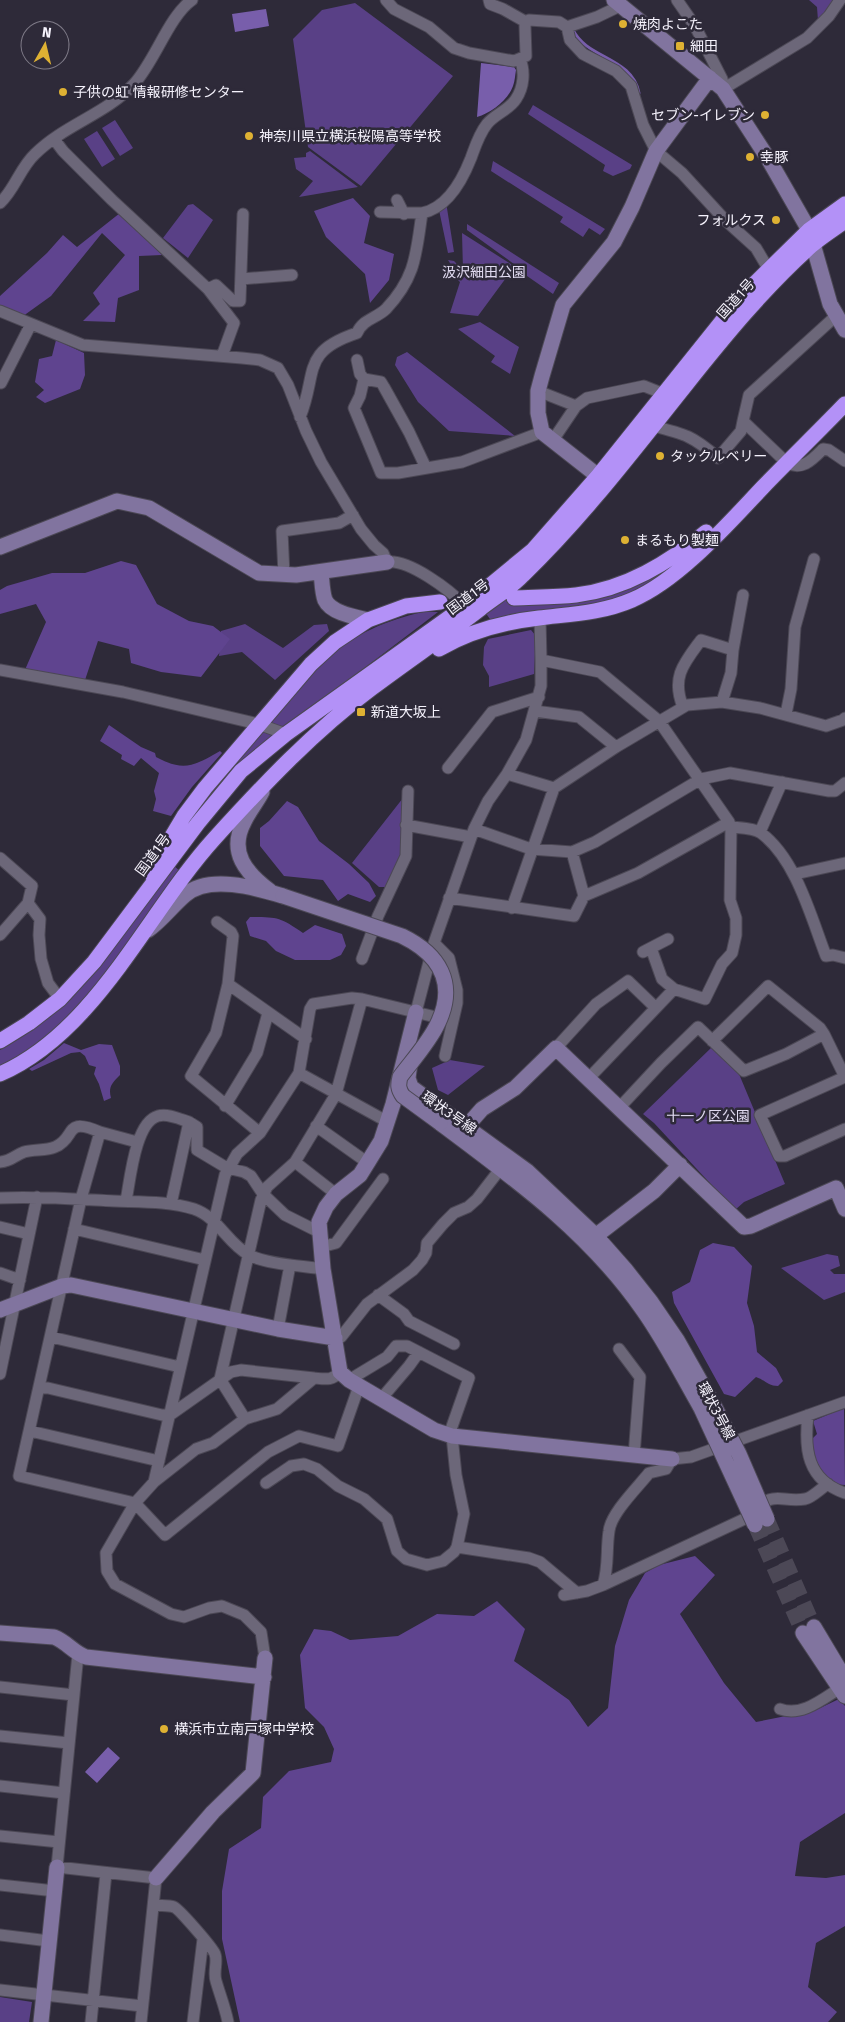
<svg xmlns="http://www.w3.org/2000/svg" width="845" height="2022" font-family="'Fira Sans','Noto Sans JP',sans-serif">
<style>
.green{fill:#594086}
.forest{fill:#5f448f}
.water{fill:#785eab}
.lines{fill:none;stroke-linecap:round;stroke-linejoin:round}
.stream{stroke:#785eab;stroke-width:3}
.secondary-tunnel{stroke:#4c4856;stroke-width:15;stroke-dasharray:15 8;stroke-linecap:butt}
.street-casing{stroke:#4c4855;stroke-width:13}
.secondary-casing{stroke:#4c4855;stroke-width:17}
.highway-casing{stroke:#4c4855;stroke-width:17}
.street{stroke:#6c6779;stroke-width:11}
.secondary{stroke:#81749f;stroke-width:15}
.highway{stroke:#b391f7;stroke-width:15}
.secondary-bridge-casing{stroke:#4c4855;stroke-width:17;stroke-linecap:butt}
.secondary-bridge{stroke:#81749f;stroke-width:15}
.poi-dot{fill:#deb133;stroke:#2e2a39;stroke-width:2}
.labels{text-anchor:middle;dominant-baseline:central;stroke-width:5;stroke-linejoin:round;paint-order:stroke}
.poi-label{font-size:14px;fill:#f6f3fd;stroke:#2e2a39;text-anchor:start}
.park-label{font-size:14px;fill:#e1dbf1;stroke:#2e2a39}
.street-label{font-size:14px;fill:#f6f3fd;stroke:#2e2a39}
</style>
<rect width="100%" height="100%" fill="#2e2a39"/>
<path class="green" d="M809,0H835L818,21L817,7Z
M355,3L453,76L361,186L308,147L293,39L322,10Z
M533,105L632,165L630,169L613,176L603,171L605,165L528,114Z
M115,120L133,148L120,156L102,128Z
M97,131L115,159L102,167L84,139Z
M310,151L358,187L299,197L313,181L296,169L294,158L306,157V153Z
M493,161L605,229L600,235L589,228L583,237L560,222L563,217L491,171Z
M446,202L454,252L448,253L439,210Z
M193,204L213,220L188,258L163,238L188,205Z
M467,224L559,283L553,294L514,267L478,316L450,313L460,282L453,275V268L448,260L454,261L463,270L462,233L514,266V264L467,230Z
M480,322L519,347L510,374L491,362L495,356L458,329Z
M407,352L515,436L449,431L418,402L395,365L397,357Z
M681,559L682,561L646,585L623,596L602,602L492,622L485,612L513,588L514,603L578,599Z
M423,612H438L283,730L267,726C286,703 304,678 326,659C354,634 387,620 423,612Z
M245,624L283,648L314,625L327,624L329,631L275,680L242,652L219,656L221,631Z
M531,630L536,636L534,674L489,687V676L483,665L484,647L488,639Z
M261,731L274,736L215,793L211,790Z
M403,798L402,857L388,887H379L352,863Z
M174,866L180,871L85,1002L36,1047L0,1070V1050L22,1037L51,1015Z
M712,1047L739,1074L785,1184L744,1202L735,1210L654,1123L643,1114Z
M450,1060L485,1066L448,1095L438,1090L432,1068Z
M827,1254L838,1256L840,1266L830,1270L834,1274H845V1292L824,1300L781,1268Z
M0,1997L32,2002L29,2022H0Z"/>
<path class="forest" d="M353,198L370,216L364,243L394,254L389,280L370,303L365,274L326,237L314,211Z
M120,213L162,255L139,256V290L118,298L115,322L83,321L100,304L93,293L125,255L102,233L51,296L19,319L0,311V296L47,253L63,235L77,247Z
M56,340L84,353L85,375L80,389L45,403L36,397L44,390L35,382L39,359L52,356Z
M121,561L136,565L157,604L189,621L213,626L230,639L201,677L161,672L131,663L129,649L98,641L84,683L24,672L46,622L36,604L0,614V590L7,586L52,573H85Z
M109,725L141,747L155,753L156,757C184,772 194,766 220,751L222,753L192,787L171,816L153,811L156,799L154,791L159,773L141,758L134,766L121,759L122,755L100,741Z
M287,801L298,807L319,841L349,864L369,883L376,896L370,902L348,894L338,901L323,880L284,876L260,846V828L269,821Z
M250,917C277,917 280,917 303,933L315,925L342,934L346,946L341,955L330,960H295L276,951L266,941L250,936L246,922Z
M64,1043L81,1050L99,1044L112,1045L120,1066V1075C112,1083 108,1087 111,1098L104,1101L99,1084L94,1074L96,1067L89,1065L85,1056L80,1052L71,1053L32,1071L29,1069L44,1060Z
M713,1243L734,1247L752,1266L747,1303L754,1326L757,1352L776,1368L783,1381L778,1386C768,1386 765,1380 756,1377L735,1397L724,1394L674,1303L672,1292L690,1282L700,1250Z
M844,1408L845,1485C822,1485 815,1458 810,1441L817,1434L813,1421Z
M695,1556L715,1575L680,1614L724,1683L756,1722L816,1710L839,1699L845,1706V1813L800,1842L795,1876L826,1878L845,1875V1926L816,1943L808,1987L837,2012L828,2022H240L222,1939V1891L229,1849L261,1828L263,1797L289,1771L331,1762L334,1749L324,1727L305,1708L300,1655L314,1629L331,1631L350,1640L398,1636L437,1614L474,1616L497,1601L525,1629L514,1661L569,1700L588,1727L608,1708L615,1646L629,1600L645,1573L659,1565Z"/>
<path class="water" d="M266,9L269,26L235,32L232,14Z
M481,63L514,67L516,70C515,75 515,81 513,86C508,100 491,113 477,117Z
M108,1747L120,1758L97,1783L85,1772Z"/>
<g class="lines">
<path class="stream" d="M573,30C587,59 632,57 639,93"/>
<path class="secondary-tunnel" d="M767,1519L814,1627
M755,1525L803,1633"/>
<g class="street-casing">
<path id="street" d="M386,0L394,9L429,27L454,48L469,53L514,61L526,56L525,26L526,22L529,20L559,22L567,27L597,17L622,5
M489,0L490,4L503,9L526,22
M677,0L695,26L722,79L723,89L807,38L829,16L840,0
M567,27L570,40L583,54L616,71L631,86L643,125L656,151L682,173L725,220L756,248L769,270
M54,139L63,151L112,200L208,289L234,323L222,356
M397,200L404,214
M0,203C15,189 20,168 35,154C64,125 106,114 134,84C155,61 169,16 192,0
M380,212L422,213
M241,279L292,275
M208,289L216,285L233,301H240L243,214
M0,311L83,345L242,358L260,360L278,368L288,385L306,431L321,462L361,529L374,545L383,553L387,562C409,559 450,590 465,606
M837,315L749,395L743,421L787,463C802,471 812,460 823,449L829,450L845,461
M357,360L360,374L364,379L381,382L384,387L409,432L426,468
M364,379L360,396L354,408L381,473H398L462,462L542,432
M1,383L31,324
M538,391L576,406
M300,417C318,373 300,352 357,333C363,319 377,318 386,309C416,277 416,254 422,213C447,208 462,181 471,158C475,147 479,134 487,124C495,114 509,110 516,99C524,87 525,71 520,59
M653,426C685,434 693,436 718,458L741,431L743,421
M553,440L576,406L587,398L644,386L664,394
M284,575L282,531L339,523L353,515
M540,618L541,660L600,672L659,721L729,822L731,827L730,900L736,918V935L732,953L722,964L705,999L674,989L662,979L651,948
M0,670L123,692L258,724L286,734
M722,702L731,673L733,650L743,595
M683,707C671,677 684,663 701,640L733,650
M535,711L579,717L616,747
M786,714L791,689L795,627L814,559
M448,768L492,712L539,697
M507,774L554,788L616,747L687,705L722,702L760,708L826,726L843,720L845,718
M406,825L471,837
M731,827C740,828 754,828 761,833C796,859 811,917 826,956L833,955L845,958
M474,829L531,849L572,852L595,842L701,779L730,773L829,791H835L845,783
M760,832L782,782
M0,858L32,886L28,903L40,919L39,935L41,959L48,983L60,999
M795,874L845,863
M584,896L638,873L729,822
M449,898L574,916L584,896L572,852
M512,908L554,788
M217,922L231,932L233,936L228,984
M0,935L28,903
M434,943L449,958L457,990V1003L445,1056
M643,952L668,939
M362,959L378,916L406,856L408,791
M416,1012L434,943L474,829L488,801L507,774L526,740L541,686V660
M712,1041L768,986L820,1028L824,1034
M556,1048L596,1004L628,981L656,1008
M299,1073L388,1122
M845,1077L760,1115L779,1156H785L845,1129
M589,1078L674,989
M225,1106L257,1053L268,1013
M620,1107L661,1063L698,1027L744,1071L786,1054L824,1034L845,1077
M316,1126L368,1163
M260,1133L191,1076L216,1033L228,984L306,1039
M137,1142L100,1132L81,1199L19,1476L135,1503L165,1535L268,1452L299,1436L338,1446L359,1386
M0,1162C12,1161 15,1155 24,1152C34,1149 46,1151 55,1147C77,1138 63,1116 100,1132
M295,1162L336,1194
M0,1198C38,1196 76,1199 114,1201C140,1202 169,1201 194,1209C218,1217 227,1243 249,1255C265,1264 304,1266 323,1269
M126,1201C130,1181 135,1122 158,1116C167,1113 180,1119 189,1122
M171,1204L189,1122L197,1127V1150L227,1168L244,1172L251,1176L263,1194L285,1215L319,1232
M0,1227L29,1234
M74,1229L205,1260
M321,1247L336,1243L383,1179
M0,1273L20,1280
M378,1295L404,1314L409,1321L454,1344
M278,1329L290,1265
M51,1337L180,1367
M335,1338L341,1337L367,1304L413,1270L422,1260L426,1253L427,1243L443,1224L454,1213L468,1207L477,1199L501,1168
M619,1349L640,1377L634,1456
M0,1374L37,1197
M349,1380L387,1357L396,1346H407L469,1378L449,1435
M40,1388H48L162,1415H170L231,1372L241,1370L314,1378
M381,1399L409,1366L419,1352
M808,1415C804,1449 807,1480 845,1493
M245,1419L220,1379L261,1200L267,1187L295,1162L336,1094L362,999
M30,1431L159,1461
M154,1482L225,1175L237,1154L260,1133L299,1073L310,1009L313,1004L352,998L362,999L452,1021
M266,1483L291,1466L304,1464L317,1469L338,1486L364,1499L387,1519L397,1551L406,1559L427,1565L443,1561L454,1552L457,1547L464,1514L456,1475L452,1436
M457,1547L529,1558L540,1562L577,1593
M603,1585C609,1567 606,1550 609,1531C611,1513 638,1487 649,1473L666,1469L672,1459L691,1457L845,1402
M564,1595L587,1591L603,1585L753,1515C772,1488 780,1503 805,1499C812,1498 821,1488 828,1484
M78,1654L57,1867L156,1878L141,2022
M265,1658L261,1632L244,1615L222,1606L209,1608L184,1617L171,1614L115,1584L107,1571L106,1553L135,1503L154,1482L196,1449L213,1443L245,1419L277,1409L314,1378C325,1379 332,1381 340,1372
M0,1687L74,1695
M780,1709C803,1718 826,1696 845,1685
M0,1736L69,1743
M0,1786L64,1793
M0,1836L59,1842
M0,1885L55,1891
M154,1905C160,1906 168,1905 174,1907C179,1909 213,1948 215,1954C218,1962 213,1972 216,1981C220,1995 225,2007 228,2022
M0,1935L49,1941
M0,1990L142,2006
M91,2022L106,1873
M193,2022L203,1939"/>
</g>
<g class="secondary-casing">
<path id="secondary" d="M614,0L723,89L769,160L809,230L830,304L845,330
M598,476L542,432L538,413V391L542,376L563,305L614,242L632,207L656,151L710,78
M0,547L117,501L149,508L259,573L296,575L387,562
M321,572C322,580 322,592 325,600C331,613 355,617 368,620
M262,792C257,802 249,811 244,822C228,852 246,873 270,891
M148,930C162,920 172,906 185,895C209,874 256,888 283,896
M416,1012L393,1104L381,1141L360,1175L336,1194L326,1207L319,1222L323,1269L340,1372L349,1380L434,1430L452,1436L672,1459
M410,1063L408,1078L411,1087L527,1171L595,1235L625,1269L651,1302L677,1340L712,1402
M440,1123C515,1179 589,1232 643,1310C665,1341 682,1375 701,1408
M467,1126L482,1109L515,1088L556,1048L744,1227L751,1226L836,1188L845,1209
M589,1241L654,1191L680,1165
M0,1310L62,1286L71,1285L278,1329L335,1338
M814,1627L845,1679
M0,1633L54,1637C67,1642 74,1653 86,1657L264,1677
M803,1633L845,1696
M156,1878L213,1812L253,1773L265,1658
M41,2022L57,1867"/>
</g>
<g class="highway-casing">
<path id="highway" d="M514,598C535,597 556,597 576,595C626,589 668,563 706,532
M439,649C470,631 504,622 539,618C571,614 602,613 632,600C679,580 728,524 763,487C790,459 818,432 845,404
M150,873L184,816L205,788L311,664L335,642L368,620L406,606L440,602
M0,1041L29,1023L60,999L94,962L198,823L241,771L286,734L465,606L533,550L598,476L743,295L809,230L845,204
M0,1074C96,1032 147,913 214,839C263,785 314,731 372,688C408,661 445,636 480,609C494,598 511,588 523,575C583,517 633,451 685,386C724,337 764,288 811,246C821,237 834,229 845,221"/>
</g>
<use href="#street" class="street"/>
<use href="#secondary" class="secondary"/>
<use href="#highway" class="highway"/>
<g class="secondary-bridge-casing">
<path id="secondary-bridge" d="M283,896L402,936C439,954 457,983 438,1023C430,1041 412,1061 400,1077C398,1085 398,1089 403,1096L440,1123
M712,1402L739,1454L767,1519
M701,1408L755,1525"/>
</g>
<use href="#secondary-bridge" class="secondary-bridge"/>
</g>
<g class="poi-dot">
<circle cx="623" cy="24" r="5"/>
<rect x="675" y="41" width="10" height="10" rx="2.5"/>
<circle cx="63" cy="92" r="5"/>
<circle cx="765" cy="115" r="5"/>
<circle cx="249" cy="136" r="5"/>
<circle cx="750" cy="157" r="5"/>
<circle cx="776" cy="220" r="5"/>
<circle cx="660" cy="456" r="5"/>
<circle cx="625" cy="540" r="5"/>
<rect x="356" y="707" width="10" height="10" rx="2.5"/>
<circle cx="164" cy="1729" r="5"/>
</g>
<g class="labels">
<g class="poi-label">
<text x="633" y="24">焼肉よこた</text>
<text x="690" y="46">細田</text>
<text x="73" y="92">子供の虹 情報研修センター</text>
<text x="755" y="115" text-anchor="end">セブン-イレブン</text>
<text x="259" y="136">神奈川県立横浜桜陽高等学校</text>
<text x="760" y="157">幸豚</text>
<text x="766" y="220" text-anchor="end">フォルクス</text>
<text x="670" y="456">タックルベリー</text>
<text x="635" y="540">まるもり製麺</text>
<text x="371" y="712">新道大坂上</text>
<text x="174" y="1729">横浜市立南戸塚中学校</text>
</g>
<g class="park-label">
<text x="484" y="272">汲沢細田公園</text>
<text x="708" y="1116">十一ノ区公園</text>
</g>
<g class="street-label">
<text transform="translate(736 299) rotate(-48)">国道1号</text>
<text transform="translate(468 597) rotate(-37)">国道1号</text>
<text transform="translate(153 855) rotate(-54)">国道1号</text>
<text transform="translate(449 1113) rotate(35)">環状3号線</text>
<text transform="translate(716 1411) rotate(62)">環状3号線</text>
</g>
</g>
<g transform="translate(45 45) rotate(8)"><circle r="24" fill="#2e2a39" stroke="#7e7a87"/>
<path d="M0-4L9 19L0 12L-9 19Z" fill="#deb133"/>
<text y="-8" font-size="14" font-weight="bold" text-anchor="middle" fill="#f6f3fd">N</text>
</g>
</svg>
